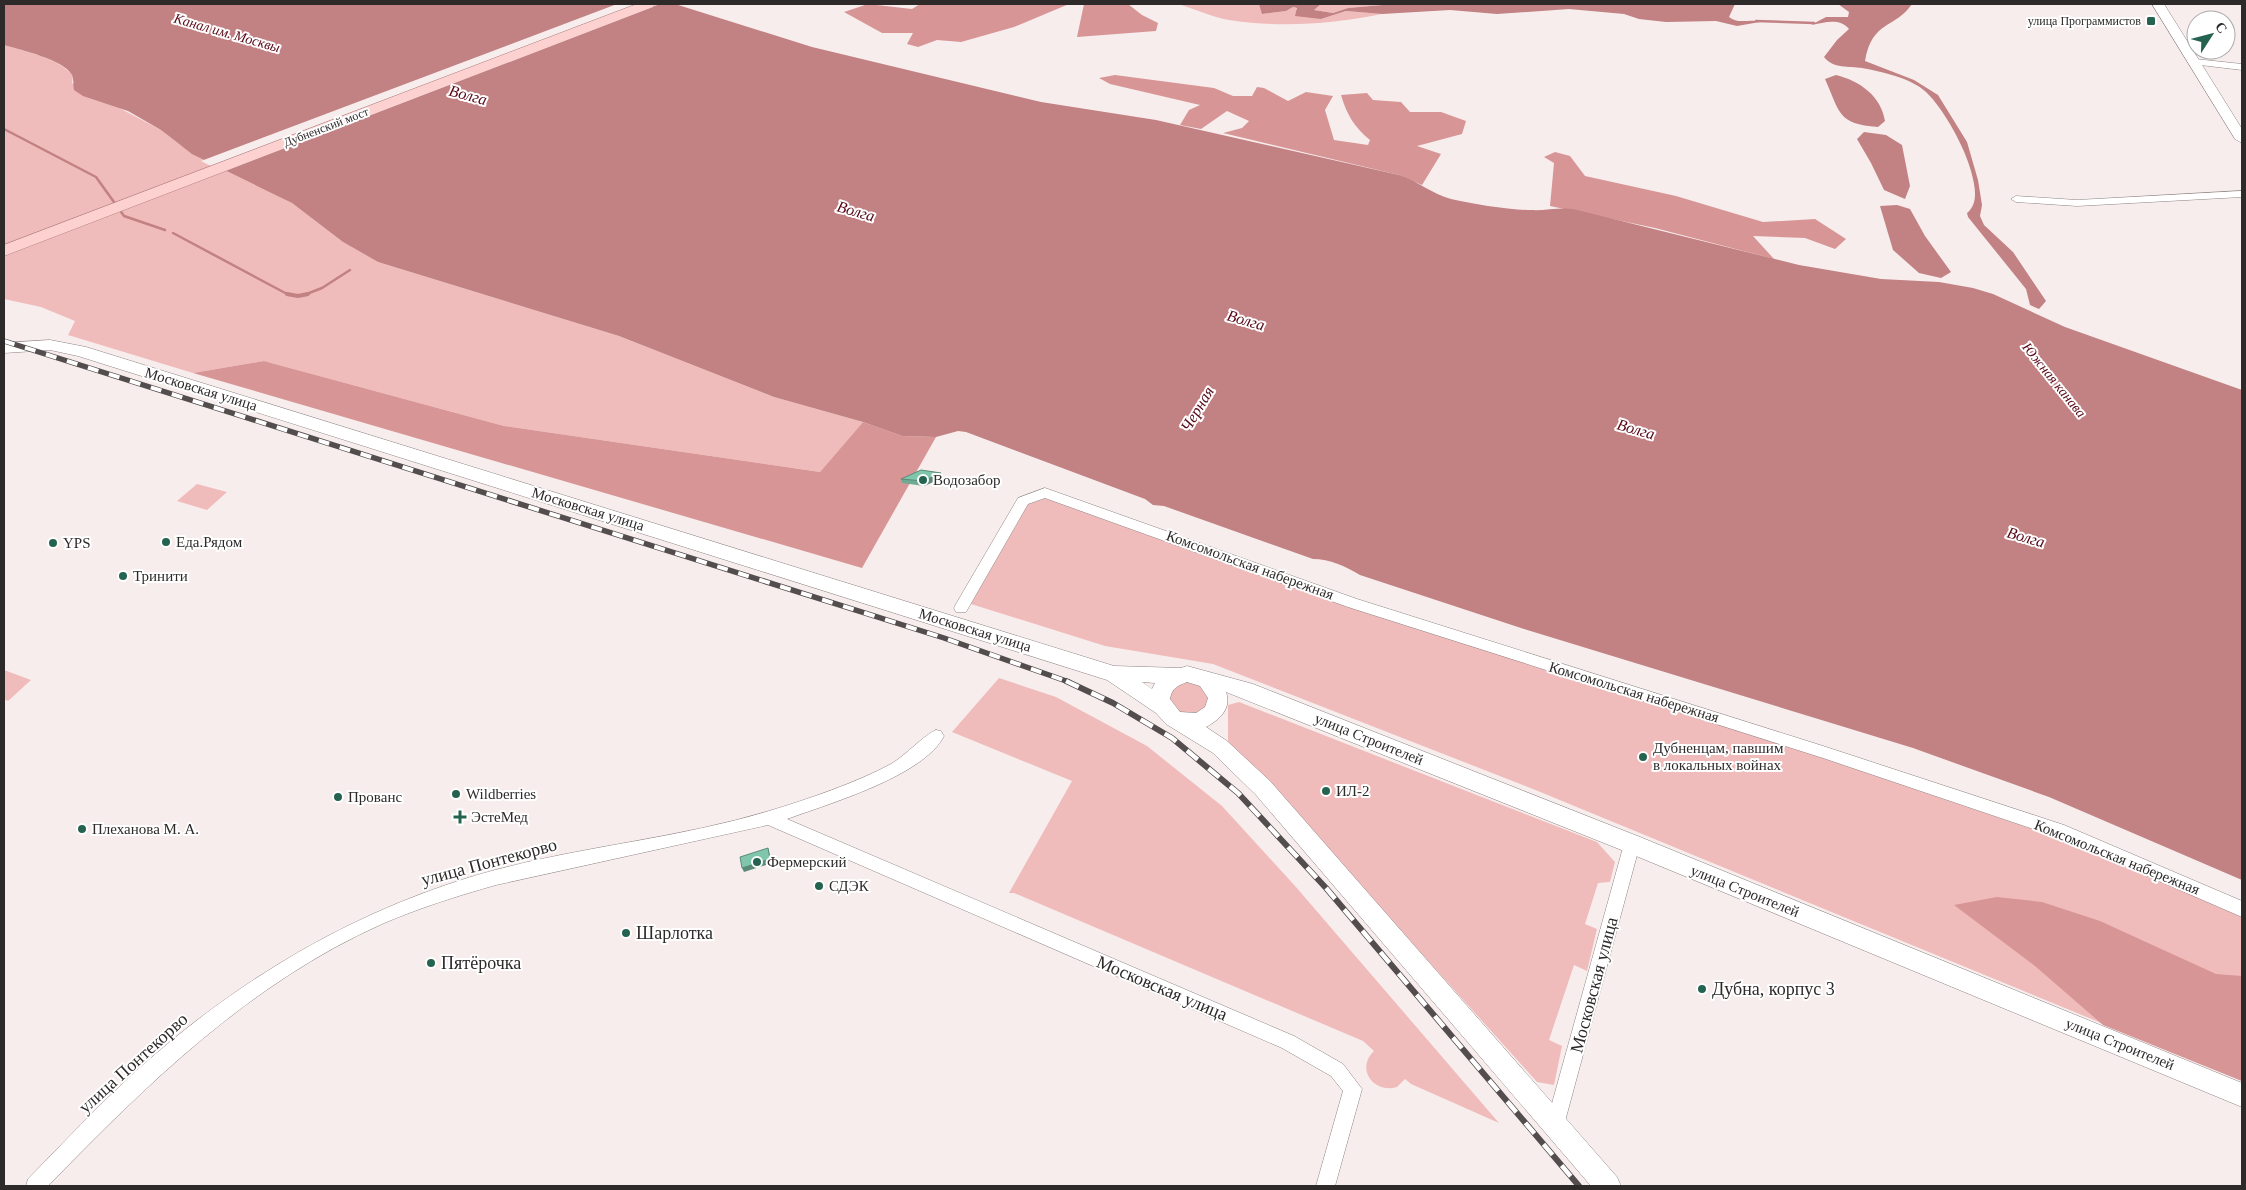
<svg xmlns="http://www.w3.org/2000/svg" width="2246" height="1190" font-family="Georgia,serif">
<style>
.green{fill:#f0bcbb}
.forest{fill:#d89596}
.water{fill:#c28182}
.pier{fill:#f8eded}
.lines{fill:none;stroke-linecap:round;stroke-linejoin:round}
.stream-far1{stroke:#c28182;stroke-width:2.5}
.stream{stroke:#c28182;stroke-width:4}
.street-casing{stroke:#8e8484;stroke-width:1}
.secondary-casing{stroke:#8e8484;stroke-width:1}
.primary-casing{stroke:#b58383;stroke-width:1}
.street{fill:#fff;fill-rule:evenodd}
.secondary{fill:#fff;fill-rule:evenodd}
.primary{fill:#fed1d1;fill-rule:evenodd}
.rail-far1-casing{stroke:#534d4d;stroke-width:5.5}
.rail-casing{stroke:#534d4d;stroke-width:6}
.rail-far1{stroke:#fff;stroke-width:4;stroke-dasharray:11;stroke-linecap:butt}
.rail{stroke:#fff;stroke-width:4.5;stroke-dasharray:14;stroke-linecap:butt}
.wall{fill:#6eaa94}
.shaded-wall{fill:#5a8b78}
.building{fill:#80c6ac;stroke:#5a8b78}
.poi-dot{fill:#24634f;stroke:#fff;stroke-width:2}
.labels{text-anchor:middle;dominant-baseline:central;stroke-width:4;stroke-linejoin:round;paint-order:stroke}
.far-poi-label{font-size:12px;fill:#2e2a2a;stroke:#fff;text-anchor:end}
.far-street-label{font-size:12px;fill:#2e2a2a;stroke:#fff}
.far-water-label{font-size:14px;font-style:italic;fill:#580716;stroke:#fff}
.street-label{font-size:15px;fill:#2e2a2a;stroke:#fff}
.poi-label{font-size:15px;fill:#2e2a2a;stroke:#fff;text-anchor:start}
.water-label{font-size:16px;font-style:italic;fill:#580716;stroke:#fff}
.near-street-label{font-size:18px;fill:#2e2a2a;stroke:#fff}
.near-poi-label{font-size:18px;fill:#2e2a2a;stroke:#fff;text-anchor:start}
</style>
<rect width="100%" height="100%" fill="#f8eded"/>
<path class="green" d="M1178,4H1259L1262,7V14L1286,11L1293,7L1321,19L1346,11L1382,14C1333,24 1280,28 1229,20C1212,17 1195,9 1178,4Z
M1321,4H1394L1348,8L1333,13L1314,10Z
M4,45C26,52 58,57 73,76L72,83L161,130L179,144L292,203L343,242L378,262L619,336L774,397L863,422L820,472L504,426L264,361L193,373L68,335L75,321L41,307L4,299Z
M197,484L227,492L207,510L177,501Z
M1045,498L2120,857L2242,910V1081L1533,789L1213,664L1105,646L971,604L1026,504Z
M4,670L31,680L8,701L4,699Z
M999,678L1056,697L1147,746L1222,806L1296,887L1499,1123L1411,1084L1405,1079L1397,1087C1374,1094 1355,1069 1374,1051L1363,1041L1014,893H1009L1072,781L952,732Z
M1181,681H1194L1209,692L1207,708L1190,716L1172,709L1168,693Z
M1239,702L1597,842L1615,862L1610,882L1598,883L1585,924L1597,929L1587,971L1574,965L1549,1040L1562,1046L1554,1085L1537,1082L1268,783L1228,743V705Z"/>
<path class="forest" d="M868,4L912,9L920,4H1069L1014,27L961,42L937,40L918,47L907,44L913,33H882L844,12Z
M1084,4H1128L1142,15L1158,23L1156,31L1077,37Z
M1115,75L1214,88L1233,96H1252L1257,87L1264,88L1288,101L1306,92L1333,96L1325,110L1334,140L1368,145L1370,140C1354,127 1347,115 1341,95L1367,93L1373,100L1401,102L1410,112H1441L1466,121L1462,134L1417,146L1441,154L1422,185L1399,175L1223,133L1242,128L1249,121L1227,111L1201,129L1180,125L1189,110L1200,105L1110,84L1099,78Z
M1555,152L1570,156L1585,176L1676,196L1763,222L1815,219L1846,239L1835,249L1805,238L1753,236L1774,259L1655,228L1550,206L1554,163L1544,157Z
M264,361L504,426L820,472L863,422L902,436L936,437L862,568L193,373Z
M1997,897L2042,902L2100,921L2216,974L2242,976V1081L2103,1025L2035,966L1954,905Z"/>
<path class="water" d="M4,4H675L812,47L1041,102L1156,120L1399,175C1418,181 1432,194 1451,199C1473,204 1509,210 1531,210C1545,211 1558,207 1573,209L1799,265L1881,279L1939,282L1973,288L1993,294L2065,327L2242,390V880L2049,797L1913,748L1524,629L1360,575C1345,566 1330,559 1313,559L1164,506L1153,505L1145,499L966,432L958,431L936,437L902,436L863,422L774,397L619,336L378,262L343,242L292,203L192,154L161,130L128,111L83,96L74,90C73,85 74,79 72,75C63,59 20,50 4,45Z
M1259,4H1321L1314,10L1333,13L1348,8L1394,4H1735L1729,17C1739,25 1749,18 1760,22L1737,26L1716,21L1666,22L1639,19L1624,14L1569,9L1497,14L1450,10L1382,14L1346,11L1321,19L1295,16L1297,8L1293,7L1286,11L1262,14Z
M1838,4H1912C1895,29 1872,20 1865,61L1914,80L1938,95L1967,142L1978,180L1982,205L1980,216L1984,225L2013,252L2046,301L2039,309L2030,305L2026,289L1968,217L1967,213C1979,203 1975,186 1971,171C1965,148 1944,109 1926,92C1911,78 1883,72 1862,68C1849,66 1833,69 1824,57L1837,40L1849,29C1839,17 1824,23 1811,25L1826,17H1848L1849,12Z
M1836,75C1860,81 1881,96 1885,121L1878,127C1837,124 1840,112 1825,79Z
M1864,132L1886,135L1902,145L1910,186L1905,199L1884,190L1871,163L1857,139Z
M1897,205L1910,209L1925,236L1951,272L1941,278L1919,273L1893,250L1880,206Z"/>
<path class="pier" d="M617,4H660L223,172L201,161Z"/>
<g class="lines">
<path class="stream-far1" d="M1756,21L1814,23
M4,129L96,177L124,216L165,230
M173,233L289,295
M304,295L322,288L350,270"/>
<path class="stream" d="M287,294L298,296L308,294"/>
<g class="street-casing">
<path id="street" d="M2195,59L2242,64V70L2192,64L2191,62Z
M2242,191V197L2077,206L2016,202L2011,199L2016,196L2077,200Z
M1045,488L1357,599L1823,746L2064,825L2242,901V917L2060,838L1823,758L1348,607L1045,498L1028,504L966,612H956L954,608L956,604L1018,498Z
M936,730L941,731L944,736C924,776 828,804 787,819L1294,1036L1343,1064L1362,1089L1335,1186H1316L1343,1091L1331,1076L1282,1048L768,825L496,885C457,896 419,908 382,924C250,983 147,1084 48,1186H26L28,1179C63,1143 98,1106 135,1072C239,978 359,907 495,870C585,846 680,838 769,811C806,800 858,782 891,764C905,756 925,734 936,730Z
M1632,837L1638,839L1640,844L1564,1125L1562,1132L1555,1134L1548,1132L1546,1125L1624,844L1626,839Z"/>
</g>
<g class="secondary-casing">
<path id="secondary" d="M2152,4H2164L2242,129V143L2235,139Z
M50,340L86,347L1114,666L1181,668L1187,666L1253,684L1640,837L2242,1083V1107L1624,851L1226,692C1232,709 1219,720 1206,727L1227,741L1270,781L1617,1177L1621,1186H1591L1256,795L1213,753L1166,724L1156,713L1107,680L78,356L50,350L4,353V343ZM1142,682L1155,683L1152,689ZM1187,682L1200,686L1208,698L1205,707L1196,713L1180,712L1170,699C1172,688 1177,686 1187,682Z"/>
</g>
<g class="primary-casing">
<path id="primary" d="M637,4H655L653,7L4,256V245Z"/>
</g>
<use href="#street" class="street"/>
<use href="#secondary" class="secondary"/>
<use href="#primary" class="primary"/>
<g class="rail-far1-casing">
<path id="rail-far1" d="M4,341L944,638L1069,682"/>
</g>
<g class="rail-casing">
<path id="rail" d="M1066,681L1113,703L1172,738L1238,793L1326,888L1579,1186"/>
</g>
<use href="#rail-far1" class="rail-far1"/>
<use href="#rail" class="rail"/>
</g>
<path class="wall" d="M942,478L924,486L902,483L901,479Z"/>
<path class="shaded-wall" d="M941,473L942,478L924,486L923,481Z
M768,848L769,852L772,863L744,872L742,868Z"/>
<path class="building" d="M921,470L941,473L923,481L901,479Z
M768,848L770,859L742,868L740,857Z"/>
<g class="poi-dot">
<rect x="2146" y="16" width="10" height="10" rx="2.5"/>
<circle cx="923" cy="480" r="5"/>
<circle cx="166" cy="542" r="5"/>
<circle cx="53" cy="543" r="5"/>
<circle cx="123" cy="576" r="5"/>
<circle cx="1643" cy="757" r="5"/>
<circle cx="1326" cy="791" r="5"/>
<circle cx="456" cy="794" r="5"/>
<circle cx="338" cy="797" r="5"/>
<path d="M457.5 809.5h5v5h5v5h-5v5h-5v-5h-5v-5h5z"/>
<circle cx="82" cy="829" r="5"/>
<circle cx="757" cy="862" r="5"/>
<circle cx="819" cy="886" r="5"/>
<circle cx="626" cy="933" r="5"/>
<circle cx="431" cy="963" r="5"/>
<circle cx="1702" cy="989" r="5"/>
</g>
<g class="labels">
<g class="far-poi-label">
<text x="2141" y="21">улица Программистов</text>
</g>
<g class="far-street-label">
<text transform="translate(326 127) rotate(-21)">Дубненский мост</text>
</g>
<g class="far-water-label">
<text transform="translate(227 33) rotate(16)">Канал им. Москвы</text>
<text transform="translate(2054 380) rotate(51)">Южная канава</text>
</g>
<g class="street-label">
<text transform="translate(201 389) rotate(17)">Московская улица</text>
<text transform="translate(588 509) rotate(17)">Московская улица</text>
<text transform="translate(1250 565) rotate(20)">Комсомольская набережная</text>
<text transform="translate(975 630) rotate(17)">Московская улица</text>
<text transform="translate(1634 692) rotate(17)">Комсомольская набережная</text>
<text transform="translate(1369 739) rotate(22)">улица Строителей</text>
<text transform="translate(2117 857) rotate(22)">Комсомольская набережная</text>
<text transform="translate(1745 891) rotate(22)">улица Строителей</text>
<text transform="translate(2120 1044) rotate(22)">улица Строителей</text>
</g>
<g class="poi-label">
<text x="933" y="480">Водозабор</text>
<text x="176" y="542">Еда.Рядом</text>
<text x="63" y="543">YPS</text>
<text x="133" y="576">Тринити</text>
<text x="1653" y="748">Дубненцам, павшим<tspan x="1653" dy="17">в локальных войнах</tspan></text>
<text x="1336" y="791">ИЛ-2</text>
<text x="466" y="794">Wildberries</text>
<text x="348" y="797">Прованс</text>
<text x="471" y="817">ЭстеМед</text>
<text x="92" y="829">Плеханова М. А.</text>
<text x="767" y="862">Фермерский</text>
<text x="829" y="886">СДЭК</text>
</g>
<g class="water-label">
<text transform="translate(468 95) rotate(15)">Волга</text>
<text transform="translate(856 211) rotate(16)">Волга</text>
<text transform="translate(1246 320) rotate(16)">Волга</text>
<text transform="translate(1197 409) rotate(-59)">Черная</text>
<text transform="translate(1636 429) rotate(16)">Волга</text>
<text transform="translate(2026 537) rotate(16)">Волга</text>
</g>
<g class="near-street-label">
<text transform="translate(489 862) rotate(-15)">улица Понтекорво</text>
<text transform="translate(1594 985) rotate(-75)">Московская улица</text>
<text transform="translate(1162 988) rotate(23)">Московская улица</text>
<text transform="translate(133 1063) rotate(-42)">улица Понтекорво</text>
</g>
<g class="near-poi-label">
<text x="636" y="933">Шарлотка</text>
<text x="441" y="963">Пятёрочка</text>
<text x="1712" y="989">Дубна, корпус 3</text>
</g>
</g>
<rect width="2246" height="1190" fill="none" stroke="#2e2a2a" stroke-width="10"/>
<g transform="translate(2211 35) rotate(54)"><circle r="24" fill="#ffffff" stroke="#abaaaa"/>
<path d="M0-4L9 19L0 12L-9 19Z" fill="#24634f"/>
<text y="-8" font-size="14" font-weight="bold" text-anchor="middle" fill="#2e2a2a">С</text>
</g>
</svg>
